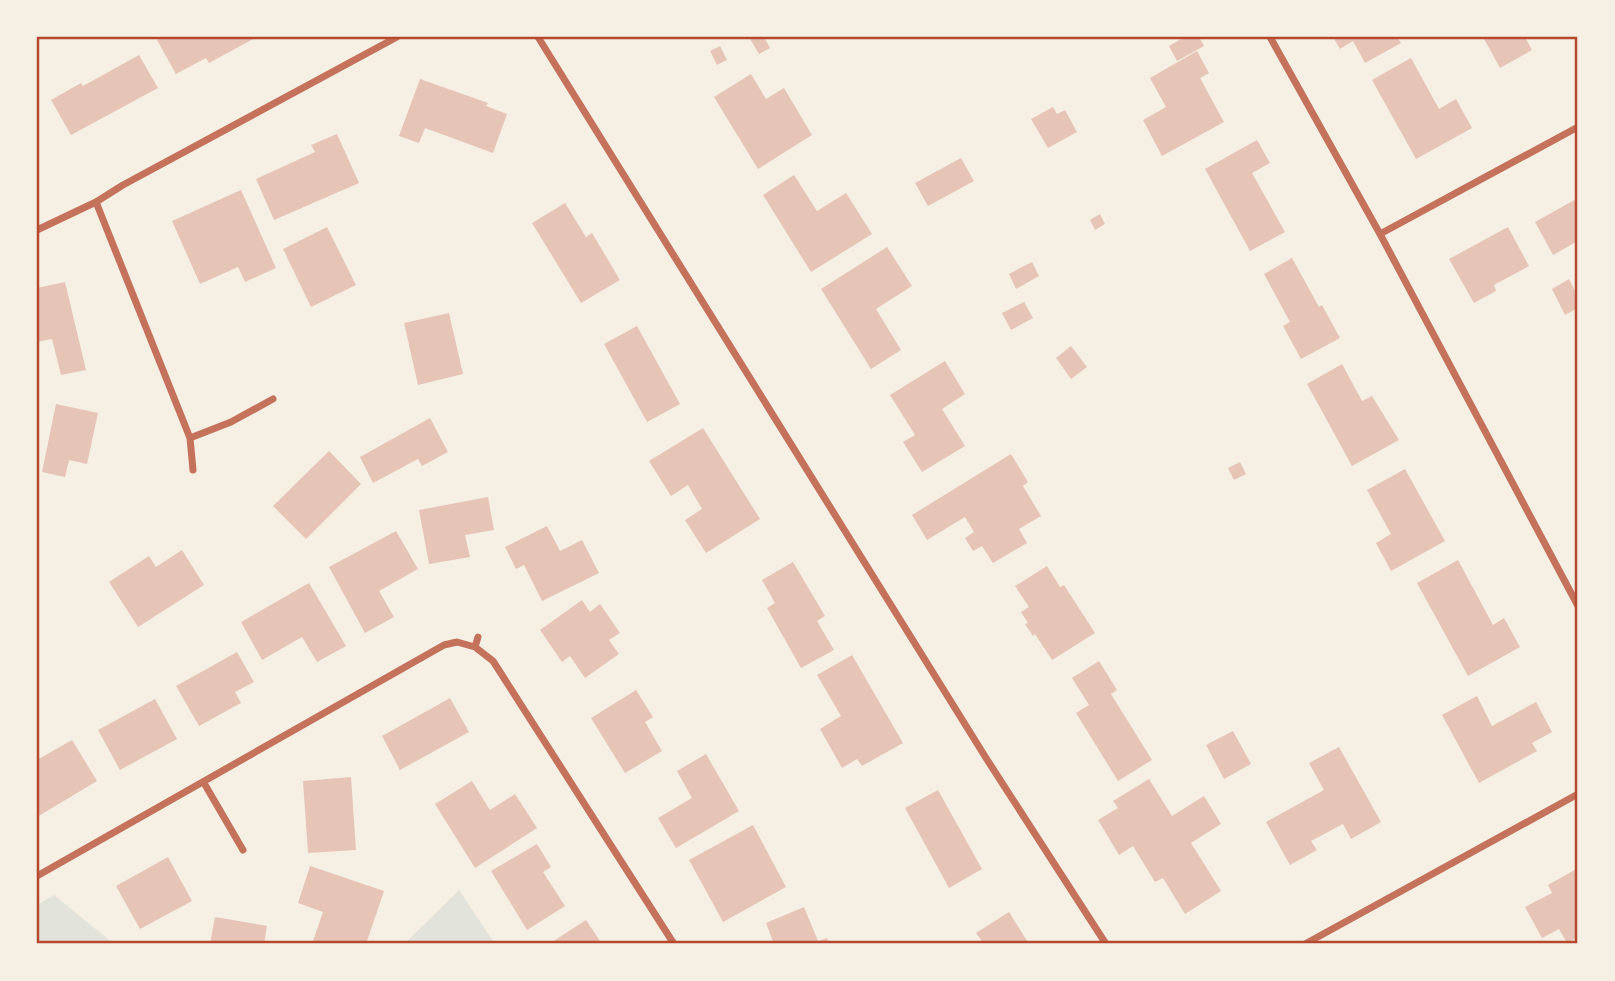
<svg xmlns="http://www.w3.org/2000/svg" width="1615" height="981" font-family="'Alegreya Sans',sans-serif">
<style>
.green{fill:#e2e4dc}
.building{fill:#e6c5b7}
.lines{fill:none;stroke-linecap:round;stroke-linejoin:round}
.minor{stroke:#c5725c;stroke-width:7}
.neatline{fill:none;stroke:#b5482f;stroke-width:2.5}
</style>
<rect width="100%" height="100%" fill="#f6efe4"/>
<path class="green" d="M459,890L495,944H404Z
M54,895L114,944H37V905Z"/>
<path class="building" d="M163,37H257L209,63L206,58L176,74L157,40Z
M749,37H764L770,48L759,54Z
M1185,37H1199L1204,46L1177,61L1169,46Z
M1333,37H1397L1401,43L1365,63L1353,41L1340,49Z
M1483,37H1525L1532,50L1500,68Z
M720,46L727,60L717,65L710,51Z
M1197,51L1209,73L1200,78L1224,122L1162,156L1143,120L1166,107L1150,78Z
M139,55L158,88L71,135L51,100L81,83L83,86Z
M1411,58L1439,109L1456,99L1472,128L1416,159L1372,80Z
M751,74L766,99L784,88L812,135L758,169L714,97Z
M420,79L488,103L486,106L507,114L493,153L425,128L419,143L399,136Z
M1053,107L1057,114L1065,110L1077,132L1048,148L1031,119Z
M337,134L359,183L274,220L256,179L315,152L311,145Z
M1257,140L1270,163L1252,173L1285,232L1250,251L1205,169Z
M961,158L974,181L928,206L915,183Z
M794,175L817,211L846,193L872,234L811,272L763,195Z
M241,190L276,268L245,282L238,267L200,284L172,221Z
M1578,198V241L1553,255L1535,222Z
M565,203L586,237L592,233L620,280L581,303L532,223Z
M1100,214L1105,224L1095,230L1090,220Z
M327,227L356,285L311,307L283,249Z
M1508,227L1529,266L1494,285L1496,291L1474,303L1449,259Z
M887,247L912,286L876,309L901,350L871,369L821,289Z
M1292,258L1319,307L1322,305L1340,338L1301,359L1283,326L1290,322L1264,274Z
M1032,262L1039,276L1016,289L1009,274Z
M1569,279L1578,297V308L1565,315L1552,289Z
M65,282L86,370L61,375L52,339L37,342V288Z
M1024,302L1033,318L1011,330L1002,313Z
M449,313L463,374L418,385L404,323Z
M637,326L680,404L647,422L604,344Z
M1071,346L1087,367L1071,379L1056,358Z
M945,361L965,394L942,409L965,446L922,472L903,442L915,435L890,395Z
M1342,364L1362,401L1372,396L1399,440L1352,466L1307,384Z
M56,404L98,413L87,464L69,460L65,477L42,472Z
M430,418L448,452L422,466L418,459L373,483L360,457Z
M703,428L760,519L706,553L685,520L702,509L688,485L671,496L649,461Z
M329,451L361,484L306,539L273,506Z
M1011,454L1028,482L1023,486L1041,516L1019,529L1027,543L993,563L982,546L973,551L965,538L974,532L965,517L927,540L912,515Z
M1240,462L1246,474L1234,480L1228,468Z
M1405,469L1445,541L1391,571L1376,543L1391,534L1367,490Z
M488,497L494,530L465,535L470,557L429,564L419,510Z
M547,526L560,551L582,540L599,573L542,601L524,565L516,569L505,547Z
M396,531L418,569L379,591L394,617L365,633L329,567Z
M182,550L204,585L138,627L109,582L149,556L156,567Z
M1458,560L1493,625L1504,618L1520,647L1468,676L1417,583Z
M793,562L825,616L817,621L834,650L801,668L767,608L775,603L762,580Z
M1047,566L1060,587L1064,585L1095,633L1052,660L1035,634L1033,636L1025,624L1028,623L1021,612L1029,607L1015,586Z
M309,583L346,646L317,662L302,637L262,660L241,622Z
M582,600L590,612L600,604L620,633L609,640L619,654L585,678L570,656L562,662L540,630Z
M237,652L254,682L235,692L241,703L199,726L176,686Z
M852,655L903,743L862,766L857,759L842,768L820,729L841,716L817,675Z
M1099,661L1117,690L1111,694L1152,760L1118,781L1076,713L1089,705L1072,678Z
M636,690L653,717L645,722L662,751L625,773L591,718Z
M1477,696L1492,726L1536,702L1552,732L1532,743L1537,751L1479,783L1442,715Z
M450,698L469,732L400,770L382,736Z
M155,699L177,739L120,770L98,730Z
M1233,731L1251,764L1224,779L1206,745Z
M72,740L97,781L37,817V760Z
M1339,747L1381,822L1351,839L1343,824L1311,841L1317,850L1290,865L1266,822L1324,790L1309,763Z
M706,754L739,811L676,848L658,818L692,798L677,771Z
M351,777L356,850L308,853L303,781Z
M1149,779L1172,816L1204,796L1221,824L1191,843L1221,891L1185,914L1163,878L1155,882L1133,846L1119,855L1098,820L1118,808L1113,801Z
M472,781L490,810L515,794L537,828L475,868L435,804Z
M938,790L982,869L949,888L905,808Z
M753,825L786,887L723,922L689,860Z
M537,844L551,867L543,872L565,906L527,930L491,871Z
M168,857L192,901L140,929L116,886Z
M310,866L384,891L366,944H312L323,912L298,903Z
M1578,868V937L1567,943L1559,929L1542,938L1525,907L1552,893L1548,885Z
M804,907L818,941L827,938L829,944H774L766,923Z
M1009,912L1029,944H984L976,933Z
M215,917L267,926L264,944H210Z
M586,920L602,944H549Z"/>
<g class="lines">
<path class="minor" d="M538,37L986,758L1106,944
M1270,37L1380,234L1578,606
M96,202L190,438L193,470
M37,230L96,202L123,185L397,37
M1380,234L1578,127
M190,438L231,422L273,399
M478,637L475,647L493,661L674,944
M204,783L243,850
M37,876L444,645L457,642L475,647
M1305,944L1578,794"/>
</g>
<rect width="1615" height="981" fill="none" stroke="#f6efe4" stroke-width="77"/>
<rect x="38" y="38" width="1538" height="904" class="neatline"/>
</svg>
